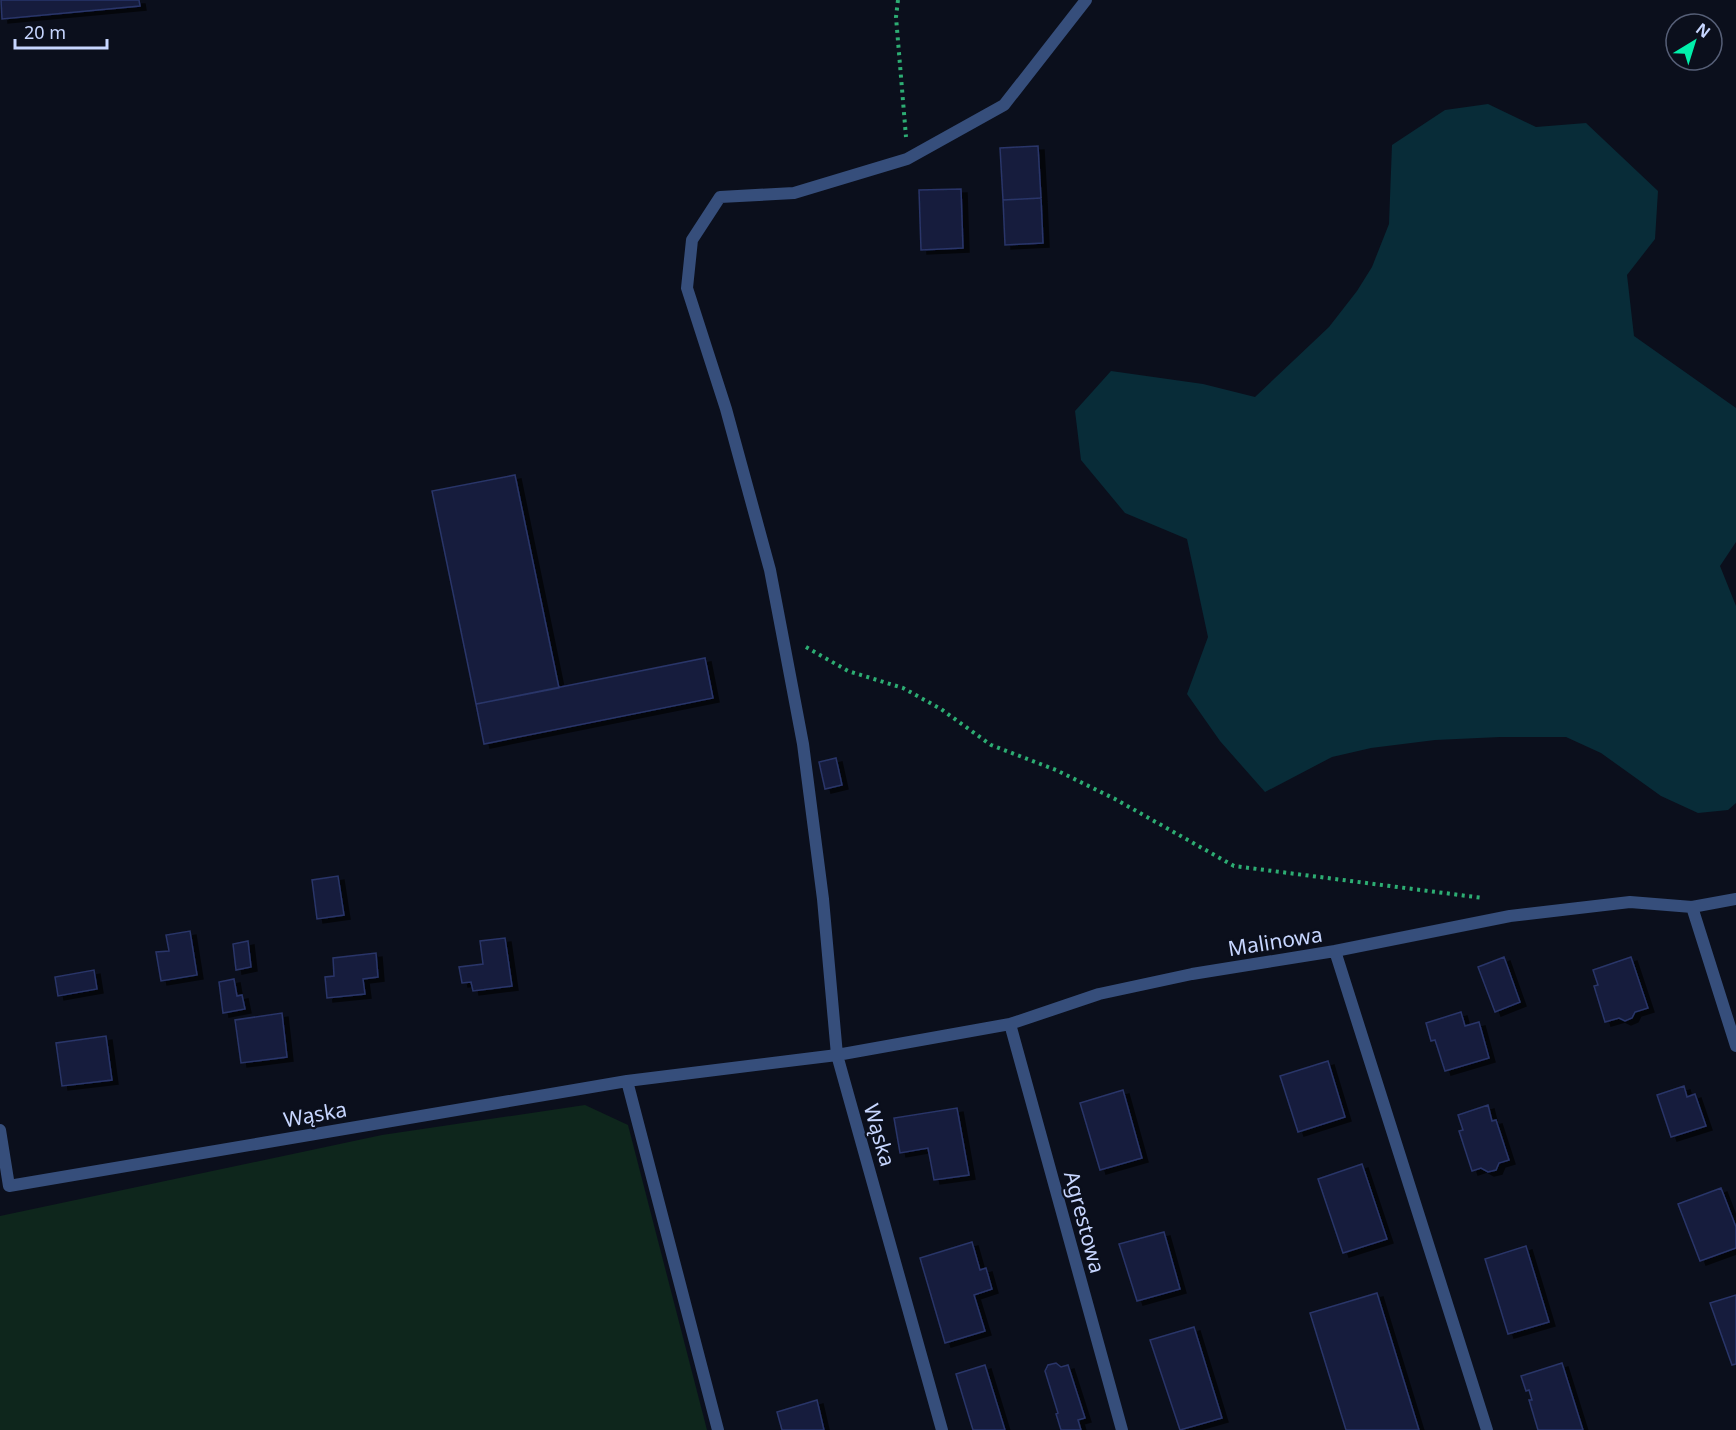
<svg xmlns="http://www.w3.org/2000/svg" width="1736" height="1430" font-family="'Noto Sans',sans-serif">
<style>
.green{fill:#0e261c}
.water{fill:#082c38}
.building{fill:#171e3d;stroke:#293569;stroke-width:1.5;filter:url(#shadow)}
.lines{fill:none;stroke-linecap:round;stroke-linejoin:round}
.path{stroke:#2dad73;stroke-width:4;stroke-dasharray:3 4.5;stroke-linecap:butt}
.minor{stroke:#364e7b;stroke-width:12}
.labels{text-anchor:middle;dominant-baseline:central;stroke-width:4.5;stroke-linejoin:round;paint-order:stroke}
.street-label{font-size:21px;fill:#c7d6ff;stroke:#0b0f1c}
</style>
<defs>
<filter id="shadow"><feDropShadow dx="6" dy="4" stdDeviation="0" flood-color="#0009"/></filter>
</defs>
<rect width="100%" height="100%" fill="#0b0f1c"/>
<path class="green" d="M585,1105L628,1125L707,1430H0V1216L382,1135Z"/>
<path class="water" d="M1488,104L1536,127L1586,123L1658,191L1655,239L1627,275L1634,336L1736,408V542L1720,566L1736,606V803L1728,810L1698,813L1661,796L1601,753L1566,737H1500L1435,740L1371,748L1332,757L1265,792L1220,741L1187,694L1208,637L1187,539L1125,513L1081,460L1075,411L1111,371L1203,384L1255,397L1329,327L1357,291L1372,267L1389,224L1392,145L1445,110Z"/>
<path class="building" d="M1,0H139L140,6L2,19Z
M1038,146L1041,198L1003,200L1000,148Z
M961,189L963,248L921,250L919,190Z
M1041,198L1043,243L1005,245L1003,200Z
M515,475L559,688L476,704L432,491Z
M705,658L713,698L484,744L476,704Z
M836,758L842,785L825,789L819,762Z
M338,876L344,915L317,919L312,880Z
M190,931L197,975L161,981L156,952L169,951L166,935Z
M505,938L512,986L473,991L471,982L462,983L459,967L483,964L480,941Z
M248,941L251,967L236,970L233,944Z
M376,953L378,977L363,979L365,994L327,998L325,977L334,976L333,958Z
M1504,957L1520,1002L1495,1012L1478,967Z
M1631,957L1648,1008L1635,1012L1632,1018L1625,1021L1619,1018L1605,1022L1594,986L1598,985L1593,970Z
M94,970L97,989L58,996L55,977Z
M234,979L237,996L242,995L245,1009L223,1013L219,982Z
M1461,1012L1465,1026L1479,1022L1489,1058L1445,1071L1435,1040L1431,1041L1426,1023Z
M282,1013L287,1057L241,1063L235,1020Z
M106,1036L112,1080L62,1086L56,1043Z
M1328,1061L1345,1117L1298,1132L1280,1076Z
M1684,1086L1687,1097L1695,1094L1706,1126L1671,1137L1657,1095Z
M1123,1090L1142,1158L1100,1170L1080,1103Z
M1488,1105L1492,1121L1496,1120L1509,1160L1499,1163L1496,1170L1488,1172L1481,1168L1472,1171L1459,1131L1463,1130L1458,1115Z
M957,1108L969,1175L934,1180L928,1148L900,1153L894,1118Z
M1362,1164L1387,1239L1343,1253L1318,1179Z
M1721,1188L1736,1227V1248L1700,1261L1678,1204Z
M1164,1232L1180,1289L1137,1301L1119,1244Z
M972,1242L980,1270L986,1268L992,1289L974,1295L985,1331L945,1343L920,1258Z
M1526,1246L1549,1322L1508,1334L1485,1259Z
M1377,1293L1419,1430H1346L1310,1313Z
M1736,1295V1364L1732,1365L1710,1303Z
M1194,1327L1222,1418L1180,1430L1150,1340Z
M1056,1363L1061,1367L1068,1365L1085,1418L1078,1420L1081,1430H1061L1056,1414L1058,1413L1045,1371L1048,1365Z
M1562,1363L1583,1430H1538L1529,1400H1532L1529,1390L1526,1391L1521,1376Z
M985,1365L1005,1430H973L956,1374Z
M817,1400L824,1430H782L777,1412Z"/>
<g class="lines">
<path class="path" d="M898,0L896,17L906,137
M806,647L848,671L903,688L941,709L991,745L1056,770L1115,799L1234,866L1483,898"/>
<path class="minor" d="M1086,0L1004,105L907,159L794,193L720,197L692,240L687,288L726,409L770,570L782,633L803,744L823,899L837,1055L1010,1024L1099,994L1192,974L1335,951L1487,1430
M1692,907L1736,1046
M1335,951L1510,916L1630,902L1692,907L1736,899
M1010,1024L1122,1430
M627,1081L718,1430
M0,1130L9,1186L627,1081L837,1055L942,1430"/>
</g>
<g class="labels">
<g class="street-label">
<text transform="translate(1275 941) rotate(-9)">Malinowa</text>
<text transform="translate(315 1114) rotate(-10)">Wąska</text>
<text transform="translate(880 1135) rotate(74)">Wąska</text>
<text transform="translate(1085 1222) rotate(75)">Agrestowa</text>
</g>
</g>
<g transform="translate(1694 42) rotate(38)"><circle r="28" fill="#0b0f1c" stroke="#565f77" stroke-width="1.5"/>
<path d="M0-4.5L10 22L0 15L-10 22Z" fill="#01f0ab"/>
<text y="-9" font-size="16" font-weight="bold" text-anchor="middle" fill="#c7d6ff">N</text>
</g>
<path d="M15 39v9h92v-9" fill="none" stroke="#c7d6ff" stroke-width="3"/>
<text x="24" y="39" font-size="18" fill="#c7d6ff" stroke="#0b0f1c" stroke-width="4.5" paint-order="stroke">20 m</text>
</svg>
